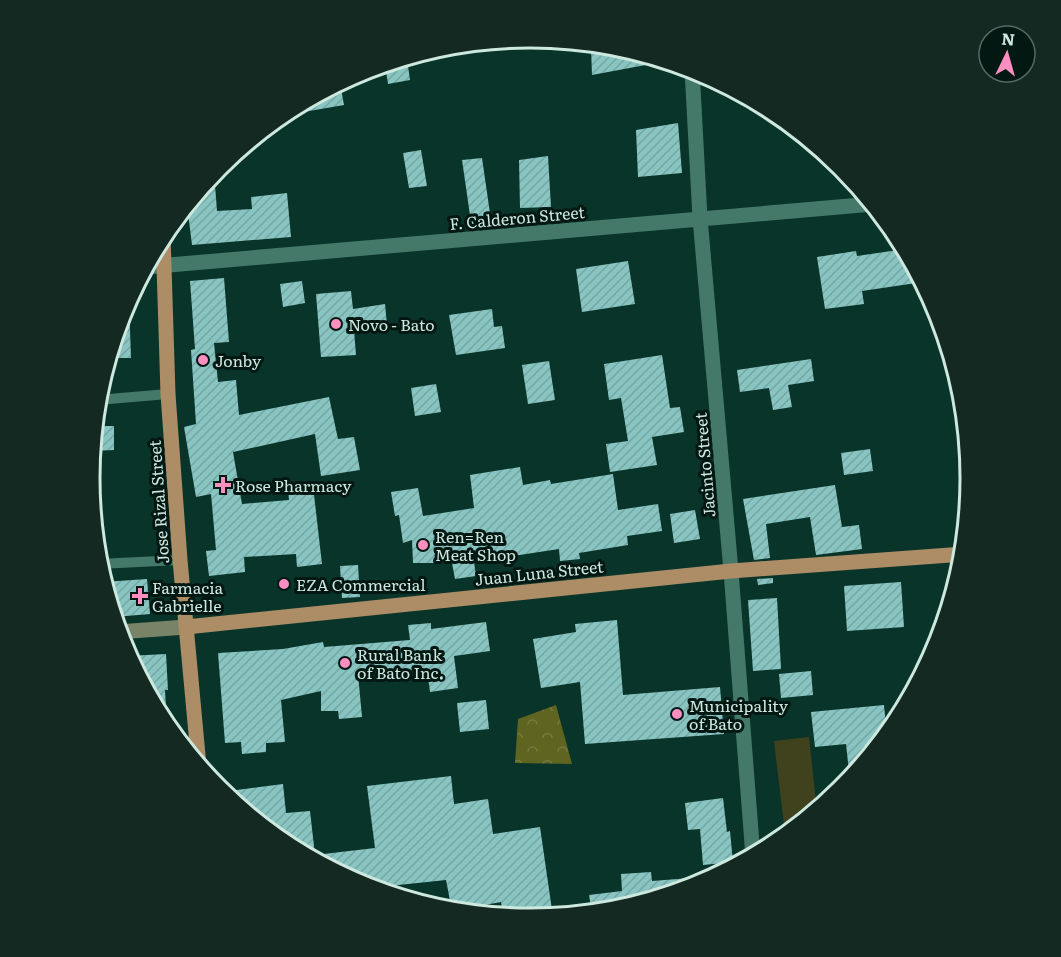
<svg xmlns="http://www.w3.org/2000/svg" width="1061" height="957" font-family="Literata,serif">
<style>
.forest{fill:url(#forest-crowns)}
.pitch{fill:#40421d}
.building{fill:url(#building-hatch)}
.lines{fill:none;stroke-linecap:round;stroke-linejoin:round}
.lane{stroke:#447969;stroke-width:10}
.street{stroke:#447969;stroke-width:15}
.secondary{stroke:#798368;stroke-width:15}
.primary{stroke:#ad8d66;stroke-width:15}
.poi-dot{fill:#fd8ec0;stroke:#031812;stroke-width:2}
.labels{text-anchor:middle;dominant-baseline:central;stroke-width:6;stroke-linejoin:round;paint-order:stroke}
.street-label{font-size:16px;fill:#cde8de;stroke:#031812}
.poi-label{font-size:16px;fill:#cde8de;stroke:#031812;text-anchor:start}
.rim{fill:none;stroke:#cde8de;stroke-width:3}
</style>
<defs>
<pattern id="forest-crowns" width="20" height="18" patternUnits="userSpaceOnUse" patternTransform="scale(1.5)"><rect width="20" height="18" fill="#606421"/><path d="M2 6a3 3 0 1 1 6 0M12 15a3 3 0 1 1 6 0" fill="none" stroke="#767a41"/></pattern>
<pattern id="building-hatch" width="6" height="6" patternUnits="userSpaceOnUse" patternTransform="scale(1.5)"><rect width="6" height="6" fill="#88c5c2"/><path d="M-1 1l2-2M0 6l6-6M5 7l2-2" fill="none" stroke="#76a5a2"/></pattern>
</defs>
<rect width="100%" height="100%" fill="#093429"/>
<path class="forest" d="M556,705L572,764L515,763L518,719Z"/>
<path class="pitch" d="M809,737L817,811L803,823L784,825L774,741Z"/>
<path class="building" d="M606,45L617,46L667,61L592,75L591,48Z
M407,59L410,80L388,84L385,64Z
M340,83L344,105L286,115V112Z
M678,123L682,173L638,177L636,130Z
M421,150L427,186L409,188L403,153Z
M548,156L551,207L520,208L519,160Z
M482,158L492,227L472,229L462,160Z
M214,172L217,211L252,209L251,197L287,193L291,237L192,245L187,205Z
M905,249L923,282L862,291L864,304L825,309L817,257L856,251L857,256Z
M628,261L635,304L582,312L576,269Z
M224,278L229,342L214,343L218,382L236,380L239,415L329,397L338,439L354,437L360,470L321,476L315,434L233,452L242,504L289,500L288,488L313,486L322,564L297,567L296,554L244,557L245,572L209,576L206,551L216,550L211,494L196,497L184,427L196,424L191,350L195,349L190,281Z
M302,281L305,303L283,307L280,284Z
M351,291L353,309L385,304L387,325L354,330L356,355L321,357L316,294Z
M128,301H129L131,358H108L123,309Z
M492,309L494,327L502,326L505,348L456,355L449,315Z
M662,355L670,408L680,407L684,432L652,437L657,465L610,472L606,444L628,441L621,398L609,400L604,364Z
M811,359L814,381L788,385L792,407L773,410L769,388L740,392L737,370Z
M549,361L555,400L528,404L522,365Z
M436,384L441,412L415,416L411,388Z
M95,426H114V450L92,451Z
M870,449L873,471L844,475L841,453Z
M520,467L523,485L550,480L551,484L613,474L618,510L658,504L662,531L627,536L628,545L579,553L580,559L560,561L559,549L474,562L476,576L455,579L452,563H413L412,540L403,543L399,515L395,516L391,492L418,488L423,516L474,508L470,475Z
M835,485L842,527L859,525L862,549L816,555L810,517L766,524L770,558L754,560L743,499Z
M695,510L700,539L674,543L670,514Z
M358,565L360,597L342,598L340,566Z
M773,578V583L758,585L757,579Z
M147,579L150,614L114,617L103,582Z
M901,582L904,627L847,631L844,586Z
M777,598L781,669L753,671L748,600Z
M617,620L623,695L720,687L724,734L585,744L580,682L541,688L533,639L576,632L575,624Z
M486,622L490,651L454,656L458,688L430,692L427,669L358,674L362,717L339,719L338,711H321V691L281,700L285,742L266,743V752L242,754L241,742L225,743L218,653L283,649L323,642L324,647L410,640L408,625L431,623V629Z
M166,654L168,690H165L167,727L128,656Z
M811,671L813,695L781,698L779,674Z
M486,700L489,729L460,732L457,703Z
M884,705L887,736L850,781L846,744L815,747L811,712Z
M451,776L454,804L488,799L493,834L540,827L553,917L530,920L503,917L501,902L452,911L446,880L370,888L361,886L285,845L221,792L283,784L286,813L310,811L315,855L375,848L367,786Z
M723,798L727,832L730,831L733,862L703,865L700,829L688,830L685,803Z
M651,872L652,881L703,877L704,883L616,911L592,913L589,895L622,891L621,874Z"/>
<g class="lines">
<path class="lane" d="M97,400L168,394
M98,564L180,560"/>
<path class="street" d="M692,69L700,218L731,571L753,857
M146,267L873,204"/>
<path class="secondary" d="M118,632L186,627"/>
<path class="primary" d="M163,234L168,394L180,560L199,766
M186,627L731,571L964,554"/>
</g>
<g class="poi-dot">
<circle cx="336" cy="324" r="6"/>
<circle cx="203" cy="360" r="6"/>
<path d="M220 476h6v6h6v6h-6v6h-6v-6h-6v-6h6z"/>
<circle cx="423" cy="545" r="6"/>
<circle cx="284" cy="584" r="6"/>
<path d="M137 587h6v6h6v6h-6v6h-6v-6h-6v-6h6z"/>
<circle cx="345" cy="663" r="6"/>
<circle cx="677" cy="714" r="6"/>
</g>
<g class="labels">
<g class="street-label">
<text transform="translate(517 217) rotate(-5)">F. Calderon Street</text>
<text transform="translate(704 465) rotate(-95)">Jacinto Street</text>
<text transform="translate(158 502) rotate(-94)">Jose Rizal Street</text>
<text transform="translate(539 572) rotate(-6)">Juan Luna Street</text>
</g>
<g class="poi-label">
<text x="348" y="324">Novo - Bato</text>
<text x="215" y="360">Jonby</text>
<text x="235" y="485">Rose Pharmacy</text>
<text x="435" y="536">Ren=Ren<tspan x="435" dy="18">Meat Shop</tspan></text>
<text x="296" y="584">EZA Commercial</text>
<text x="152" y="587">Farmacia<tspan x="152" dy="18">Gabrielle</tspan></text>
<text x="357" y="654">Rural Bank<tspan x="357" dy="18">of Bato Inc.</tspan></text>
<text x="689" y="705">Municipality<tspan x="689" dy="18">of Bato</tspan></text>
</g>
</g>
<path d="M0 0H1061V957H0ZM100 478a430 430 0 1 1 860 0a430 430 0 1 1-860 0Z" fill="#132922" fill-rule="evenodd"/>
<path class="rim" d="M100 478a430 430 0 1 1 860 0a430 430 0 1 1-860 0Z"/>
<g transform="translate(1007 54) rotate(5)"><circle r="28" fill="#031812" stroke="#546b64" stroke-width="1.5"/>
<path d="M0-4.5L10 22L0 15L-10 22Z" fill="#fd8ec0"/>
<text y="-9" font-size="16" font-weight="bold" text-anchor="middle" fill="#cde8de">N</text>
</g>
</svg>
